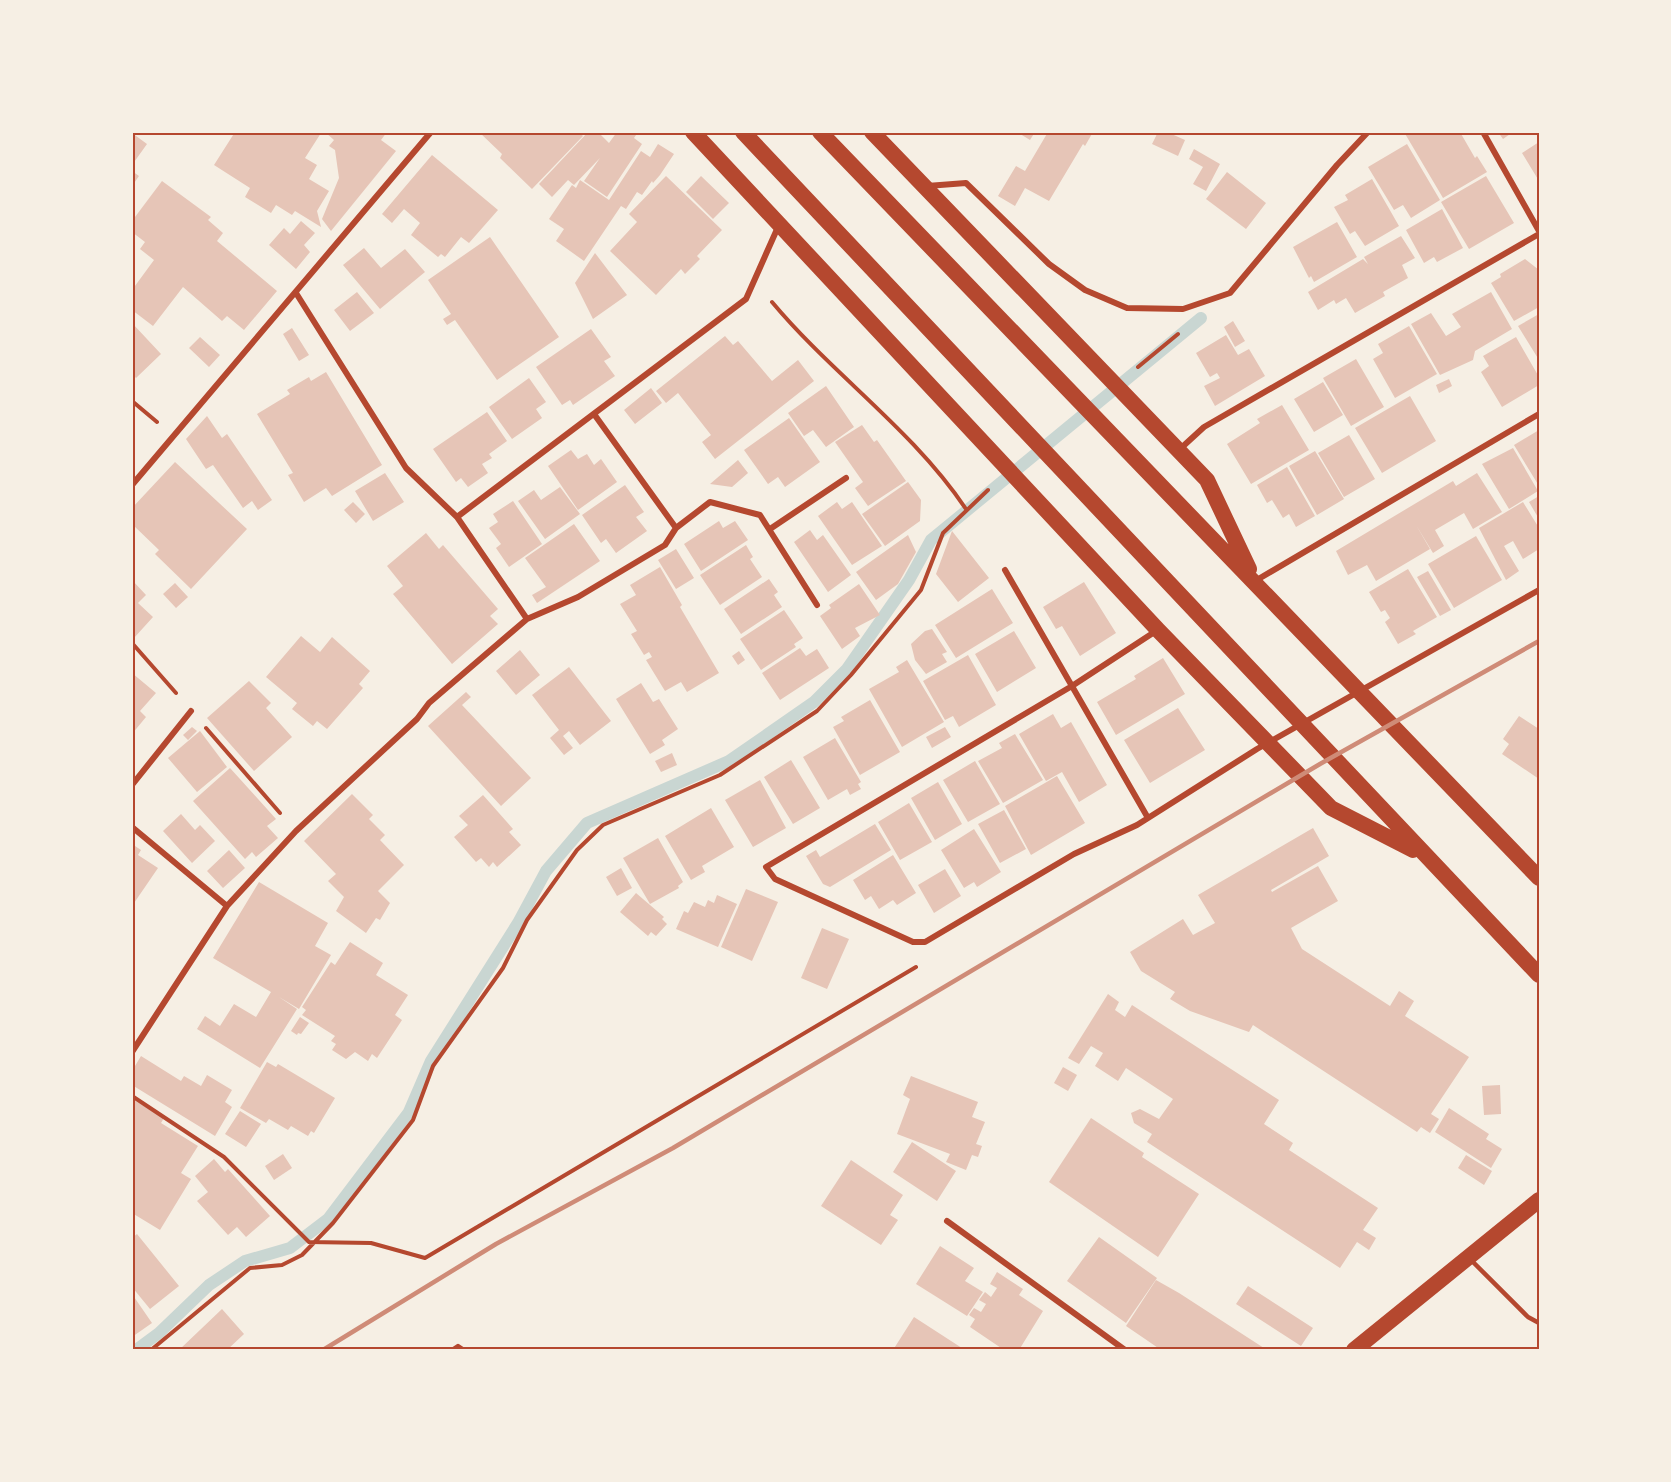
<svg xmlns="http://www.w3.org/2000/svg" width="1671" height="1482" font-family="Commissioner,sans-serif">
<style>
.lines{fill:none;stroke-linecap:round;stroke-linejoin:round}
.stream{stroke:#c9d6d2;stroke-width:12}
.building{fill:#e6c5b7}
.path{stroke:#b5482f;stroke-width:4}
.service{stroke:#b5482f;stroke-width:4.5}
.minor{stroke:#b5482f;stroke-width:6}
.trunk{stroke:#b5482f;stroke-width:16}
.rail{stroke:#cf8b77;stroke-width:4.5}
.neatline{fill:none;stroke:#b5482f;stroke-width:2}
</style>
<rect width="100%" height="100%" fill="#f6efe4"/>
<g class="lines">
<path class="stream" d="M136,1350L159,1333L209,1285L245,1261L290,1248L328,1219L409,1112L431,1061L518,923L546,871L587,823L729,761L814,702L847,669L909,580L931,540L1201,318"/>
</g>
<path class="building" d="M235,132L321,133L305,158L317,165L309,179L329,191L317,211L321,227L295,211L292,215L276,205L271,213L245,197L250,188L214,165Z
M325,132H387L381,140L396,151L331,231L322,219L339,178L335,150L329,146L334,140Z
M479,132H579L583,136L532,189L500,158L502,154Z
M588,132H598L609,143L617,132H638L634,138L642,144L607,197L584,181L600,158L574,185L568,180L552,197L539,184Z
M1017,132H1035L1030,140Z
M1048,132H1093L1085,146L1083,144L1049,201L1025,188L1015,206L998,196L1016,166L1025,171Z
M1158,132H1167L1185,140L1178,156L1152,144Z
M1404,132H1460L1475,158L1477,156L1487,172L1443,198Z
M1498,132H1513L1503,139Z
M132,133L147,144L132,165Z
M1539,142V181L1522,153Z
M658,144L674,154L660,175L653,183L652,181L642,195L637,192L626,209L621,206L584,261L556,241L564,229L549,219L572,185L576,188L580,180L609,200L641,151L650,157Z
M1407,144L1440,200L1411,218L1403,205L1394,210L1368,167Z
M1194,149L1220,164L1206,191L1193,184L1203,167L1189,159Z
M432,155L498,210L469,243L461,237L445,257L441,254L438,257L411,235L420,223L404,209L392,223L382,214Z
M132,171L139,176L132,186Z
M1227,172L1266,203L1246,229L1206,199Z
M666,176L722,230L697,256L700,259L685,274L681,269L656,295L610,251L637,222L629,214Z
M701,176L729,203L713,219L686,192Z
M1486,176L1514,223L1469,249L1441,202Z
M1372,179L1399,226L1365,246L1355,231L1350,234L1334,207L1348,200L1345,195Z
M162,181L211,217L208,220L223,233L217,241L277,291L244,330L227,316L222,321L183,287L153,326L132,310V290L154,260L140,249L145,242L132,232V221Z
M1442,209L1463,248L1437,262L1434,257L1424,263L1406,230Z
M301,221L315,233L304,245L310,252L296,269L269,245L284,228L290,234Z
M1337,222L1357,257L1314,282L1311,276L1309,278L1293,247Z
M1401,236L1415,258L1402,265L1408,278L1383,292L1385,296L1355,313L1346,298L1336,304L1334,300L1318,310L1308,292L1363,259L1368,264L1364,257Z
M490,237L559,337L497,380L455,320L447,325L443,319L451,314L428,280Z
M364,248L381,268L405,249L425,272L380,309L343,265Z
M595,253L627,295L593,319L575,283Z
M1525,259L1539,270V307L1514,321L1491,283L1501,277L1500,274Z
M357,292L374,313L350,331L334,310Z
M1491,292L1512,329L1475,351L1473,360L1440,375L1411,324L1431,313L1446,336L1461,327L1452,314Z
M1539,314V360L1518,326Z
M1233,321L1245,341L1235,347L1224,327Z
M132,323L161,354L136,378L132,374Z
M1409,326L1437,374L1395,398L1373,359L1383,353L1378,344Z
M292,328L309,355L299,361L283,334Z
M591,329L611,357L604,361L615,376L573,405L570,400L562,405L536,367Z
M1226,335L1238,355L1249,349L1265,376L1215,406L1204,386L1220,378L1217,373L1210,377L1196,353Z
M725,336L733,345L738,341L772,381L798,360L814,381L715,459L702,442L711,435L678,393L666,403L656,391Z
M200,337L220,355L209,367L189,348Z
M1516,337L1539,377V385L1502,407L1481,372L1489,366L1483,356Z
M1356,359L1384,407L1351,426L1323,378Z
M326,372L382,465L332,496L326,488L304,502L288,475L293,473L257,414L290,394L287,390L309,377L311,381Z
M529,378L546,402L536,409L542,418L512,439L489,407Z
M1449,379L1452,386L1439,393L1436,385Z
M1323,382L1343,415L1314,432L1294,399Z
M826,386L854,427L826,447L813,430L804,436L788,413Z
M651,388L662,403L635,424L624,410Z
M1410,396L1436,441L1382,473L1355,428Z
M1282,405L1309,450L1251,484L1227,444L1260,423L1257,419Z
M487,412L507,441L489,454L492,458L482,464L488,473L468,487L461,478L456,482L433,449Z
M207,416L222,438L227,434L272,500L258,510L252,501L243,508L213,465L206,469L186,439Z
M789,418L820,462L785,487L778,477L768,484L744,450Z
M862,425L874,442L877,440L906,481L868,506L855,488L863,482L835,442Z
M1539,430V486L1514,445Z
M1349,435L1375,479L1344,497L1318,453Z
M1513,448L1538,491L1509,509L1482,464Z
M571,450L578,459L587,454L594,465L601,459L617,482L578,510L548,466Z
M1315,451L1344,499L1317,515L1289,466Z
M738,460L748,473L732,487L710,484Z
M175,462L247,529L191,589L155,554L159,550L132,524V508Z
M1287,467L1315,516L1296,527L1289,514L1283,518L1272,500L1267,503L1257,485Z
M385,473L404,502L373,521L355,491Z
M1477,473L1502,512L1473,529L1464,513L1435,530L1444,546L1433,553L1416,525L1430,549L1376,581L1367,565L1348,575L1336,551L1453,481L1456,486Z
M908,482L921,500L920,521L885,546L862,514Z
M625,485L644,512L636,517L647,531L616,553L606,539L601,543L582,515Z
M560,487L580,514L545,539L518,501L534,490L541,500Z
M1539,496V519L1529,502Z
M513,501L542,544L509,567L496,548L501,544L489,528L498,522L493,514Z
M353,502L365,514L356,523L344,510Z
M837,502L842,509L852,502L882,546L852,565L818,516Z
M1523,502L1539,528V549L1523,559L1513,541L1504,546L1519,571L1506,580L1479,528Z
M719,521L723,528L735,521L748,540L701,571L684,544Z
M574,524L600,561L537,603L532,595L546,587L525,558Z
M810,530L817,540L823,535L851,575L828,592L794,542Z
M952,531L989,578L958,602L936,574Z
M426,533L439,549L443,545L498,609L490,616L498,624L452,664L393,594L403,586L387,566Z
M908,535L916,552L898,584L876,600L856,572Z
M1476,536L1502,580L1454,608L1428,564Z
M746,545L753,557L750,559L762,577L720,605L700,575Z
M676,549L694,578L676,589L658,560Z
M660,567L682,605L680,607L719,673L687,692L681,682L665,691L646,660L652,657L649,652L644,655L631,634L637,631L620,604L636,595L630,585Z
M1408,569L1437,617L1413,631L1416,634L1398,644L1385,622L1390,618L1385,610L1381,612L1369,592Z
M1428,571L1451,610L1440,616L1417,577Z
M769,579L778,592L774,595L782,607L741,634L724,609Z
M132,580L146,595L138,603L153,617L134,638Z
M1084,582L1116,633L1080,656L1062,626L1056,629L1043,607Z
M175,583L188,597L176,608L163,594Z
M859,584L880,615L855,628L860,636L842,649L820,616L831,608L829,605Z
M992,589L1013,623L956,658L935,625Z
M784,610L803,638L794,644L796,647L761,670L740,639Z
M932,629L947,652L942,654L947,662L926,674L915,660L911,644L925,631Z
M1014,631L1036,668L997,692L975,654Z
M301,636L320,652L332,637L370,671L359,684L363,688L327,729L317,721L313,726L292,709L297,703L266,677Z
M800,648L806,656L817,649L829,668L780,700L762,673Z
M520,650L540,675L516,695L496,671Z
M739,651L745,660L738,665L732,656Z
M968,655L996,705L959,727L953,716L945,720L923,681Z
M1163,658L1185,694L1116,735L1097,702L1136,679L1134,676Z
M907,660L944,722L902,747L869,689L899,672L896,667Z
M569,667L611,721L580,745L569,731L563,736L573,748L564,755L550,738L559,730L532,695Z
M132,673L156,693L140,711L146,717L132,734Z
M249,681L271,703L266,708L292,737L254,771L207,718Z
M641,683L653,702L659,699L678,729L662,740L665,745L650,754L616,699Z
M466,692L471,697L462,705L531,778L501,806L428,726Z
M870,700L900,752L860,775L833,727L844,721L841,717Z
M1178,708L1205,750L1150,783L1124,740Z
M1053,714L1061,728L1071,722L1107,785L1079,802L1062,772L1046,781L1019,734Z
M1519,716L1539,729V779L1502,754L1509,744L1503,739Z
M192,727L197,731L188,740L183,735Z
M945,727L951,737L932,748L926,737Z
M200,731L227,767L197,792L168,758Z
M1015,734L1043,780L1003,803L978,761L1002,748L999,743Z
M835,738L861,782L858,784L861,789L850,795L847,789L828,800L803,757Z
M672,753L677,765L661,772L655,761Z
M791,760L820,808L793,824L764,777Z
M975,761L1000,804L968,822L943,780Z
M230,768L276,819L267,826L278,838L256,857L252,852L245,859L193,801Z
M1057,776L1085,823L1031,855L1005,806Z
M760,780L786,828L753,847L725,800Z
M938,782L962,824L935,840L911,798Z
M352,794L373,815L369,819L385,835L380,840L404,865L378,891L390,903L380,920L376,918L366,933L336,911L344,897L328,881L336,874L304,841Z
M483,795L513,829L509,832L521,845L497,867L493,862L489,867L481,858L476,862L454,837L468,825L459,816Z
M909,803L932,842L900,860L878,822Z
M711,808L734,847L702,866L705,872L691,880L665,836Z
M1004,810L1026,849L1000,863L978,824Z
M181,814L195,830L200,825L215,841L192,863L163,831Z
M875,824L891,850L830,887L823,884L806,856L816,850L820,857Z
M1313,828L1329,856L1271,890L1272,892L1318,866L1338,901L1291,928L1302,949L1390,1006L1399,991L1414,1001L1405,1016L1469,1057L1431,1114L1439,1119L1430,1133L1421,1127L1417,1132L1253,1025L1249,1032L1190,1011L1170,999L1175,992L1141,971L1130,952L1183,919L1193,935L1215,923L1198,895Z
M974,829L1001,872L977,887L974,882L964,888L941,850Z
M658,838L683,882L678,886L679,888L650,904L623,858Z
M132,844L141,850L138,855L158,868L132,906Z
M229,850L245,868L223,888L207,871Z
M893,855L916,893L897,905L893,900L879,909L871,896L865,900L853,880Z
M621,868L632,888L617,896L606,877Z
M945,869L961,896L934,913L918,885Z
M259,882L328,923L315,946L331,955L299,1009L279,997L297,1009L260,1068L197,1029L205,1016L220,1026L234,1004L256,1017L271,992L213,958Z
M746,889L778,902L752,961L721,947Z
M636,893L664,917L662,919L667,924L656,936L651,932L648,936L620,912Z
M717,895L737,904L718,947L676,929L684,911L688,913L694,902L705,907L708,900L714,903Z
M822,928L849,939L827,989L801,978Z
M350,942L383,963L376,975L408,995L395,1015L402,1020L377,1058L372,1054L368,1061L355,1052L346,1059L332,1050L336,1044L331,1041L335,1036L302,1015L306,1010L302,1007L331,962L335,965Z
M1108,994L1119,1002L1115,1010L1125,1017L1132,1005L1279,1100L1264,1124L1293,1143L1289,1150L1378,1208L1363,1230L1376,1238L1369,1250L1357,1242L1340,1268L1147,1142L1152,1134L1134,1123L1131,1113L1140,1109L1159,1119L1173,1099L1126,1068L1118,1081L1095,1066L1103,1053L1091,1046L1079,1064L1068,1058Z
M300,1017L309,1023L301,1034L298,1033L297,1035L291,1031Z
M141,1056L181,1081L184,1076L201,1086L207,1075L232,1090L225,1102L232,1107L215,1136L132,1085V1071Z
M267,1062L276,1067L278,1064L335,1098L314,1133L311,1131L308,1136L291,1126L288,1130L269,1119L266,1123L240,1108Z
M1063,1067L1077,1075L1068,1091L1054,1083Z
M911,1076L978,1102L972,1117L985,1122L976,1144L982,1146L978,1157L972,1155L966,1170L946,1162L950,1154L897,1134L910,1099L903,1095Z
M1500,1085L1501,1114L1484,1115L1482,1086Z
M132,1099L164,1118L161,1123L198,1146L181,1173L191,1179L160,1230L132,1213Z
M1449,1108L1489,1134L1486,1139L1502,1149L1491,1168L1435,1132Z
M240,1111L261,1124L246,1147L225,1134Z
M1091,1118L1144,1153L1142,1157L1199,1194L1158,1257L1049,1182Z
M912,1142L956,1171L937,1201L893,1172Z
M283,1154L292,1168L274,1180L265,1166Z
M1466,1155L1492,1171L1484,1185L1458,1168Z
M214,1159L225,1172L228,1169L270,1216L246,1237L237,1227L228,1235L197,1201L208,1192L195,1176Z
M851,1160L903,1195L890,1215L898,1220L881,1245L821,1206Z
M137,1234L179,1286L150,1309L132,1287V1238Z
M1099,1237L1157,1278L1126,1323L1067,1281Z
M940,1246L974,1268L965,1281L983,1292L967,1316L916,1284Z
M997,1272L1023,1289L1019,1295L1043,1311L1019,1350H1004L970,1327L975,1319L969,1315L974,1308L981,1312L986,1304L979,1300L985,1292L991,1297L997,1288L990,1284Z
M1156,1280L1179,1293L1267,1350H1161L1148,1341L1126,1326Z
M1248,1286L1313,1328L1301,1346L1236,1304Z
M132,1294L152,1323L132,1337Z
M222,1309L244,1334L227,1350H179Z
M914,1317L965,1350H893Z"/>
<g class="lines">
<path class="path" d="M772,302C833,375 912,429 966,509
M1138,367L1178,334
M132,401L157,422
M132,643L176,693
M206,728L280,813
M132,1096L224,1157L309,1242L371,1243L425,1258L916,967
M151,1350L250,1268L282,1265L302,1255L333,1223L413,1120L433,1066L503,968L527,920L577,850L603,825L720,775L817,711L851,675L921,590L943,533L988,490"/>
<path class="service" d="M1470,1259L1528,1317L1539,1323
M452,1350L458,1346L464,1350"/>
<path class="minor" d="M1483,132L1539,231
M927,186L966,183L1049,264L1085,290L1127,308L1183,309L1230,293L1337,165L1368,132
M296,293L406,468L457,517L527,619
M594,414L676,528
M1180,449L1204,427L1539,234
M132,485L431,132
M457,517L746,299L778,227
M770,529L846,478
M1005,570L1148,818
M1255,581L1539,414
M1156,631L1072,686L766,867L775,879L913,942H925L1074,854L1137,825L1257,749L1539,590
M132,785L191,711
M132,827L227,906
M132,1052L227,906L296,831L417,719L429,703L527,619L578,597L665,545L676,528L710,502L760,515L817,605
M947,1221L1125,1350"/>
<path class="trunk" d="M693,132L1158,630L1331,808L1413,850
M743,132L1539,975
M820,132L1539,878
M872,132L1207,480L1249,569
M1354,1350L1539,1200"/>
<path class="rail" d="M323,1350L496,1244L673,1148L1320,764L1539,641"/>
</g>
<rect width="1671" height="1482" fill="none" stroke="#f6efe4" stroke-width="267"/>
<rect x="134" y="134" width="1404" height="1214" class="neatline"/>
</svg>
